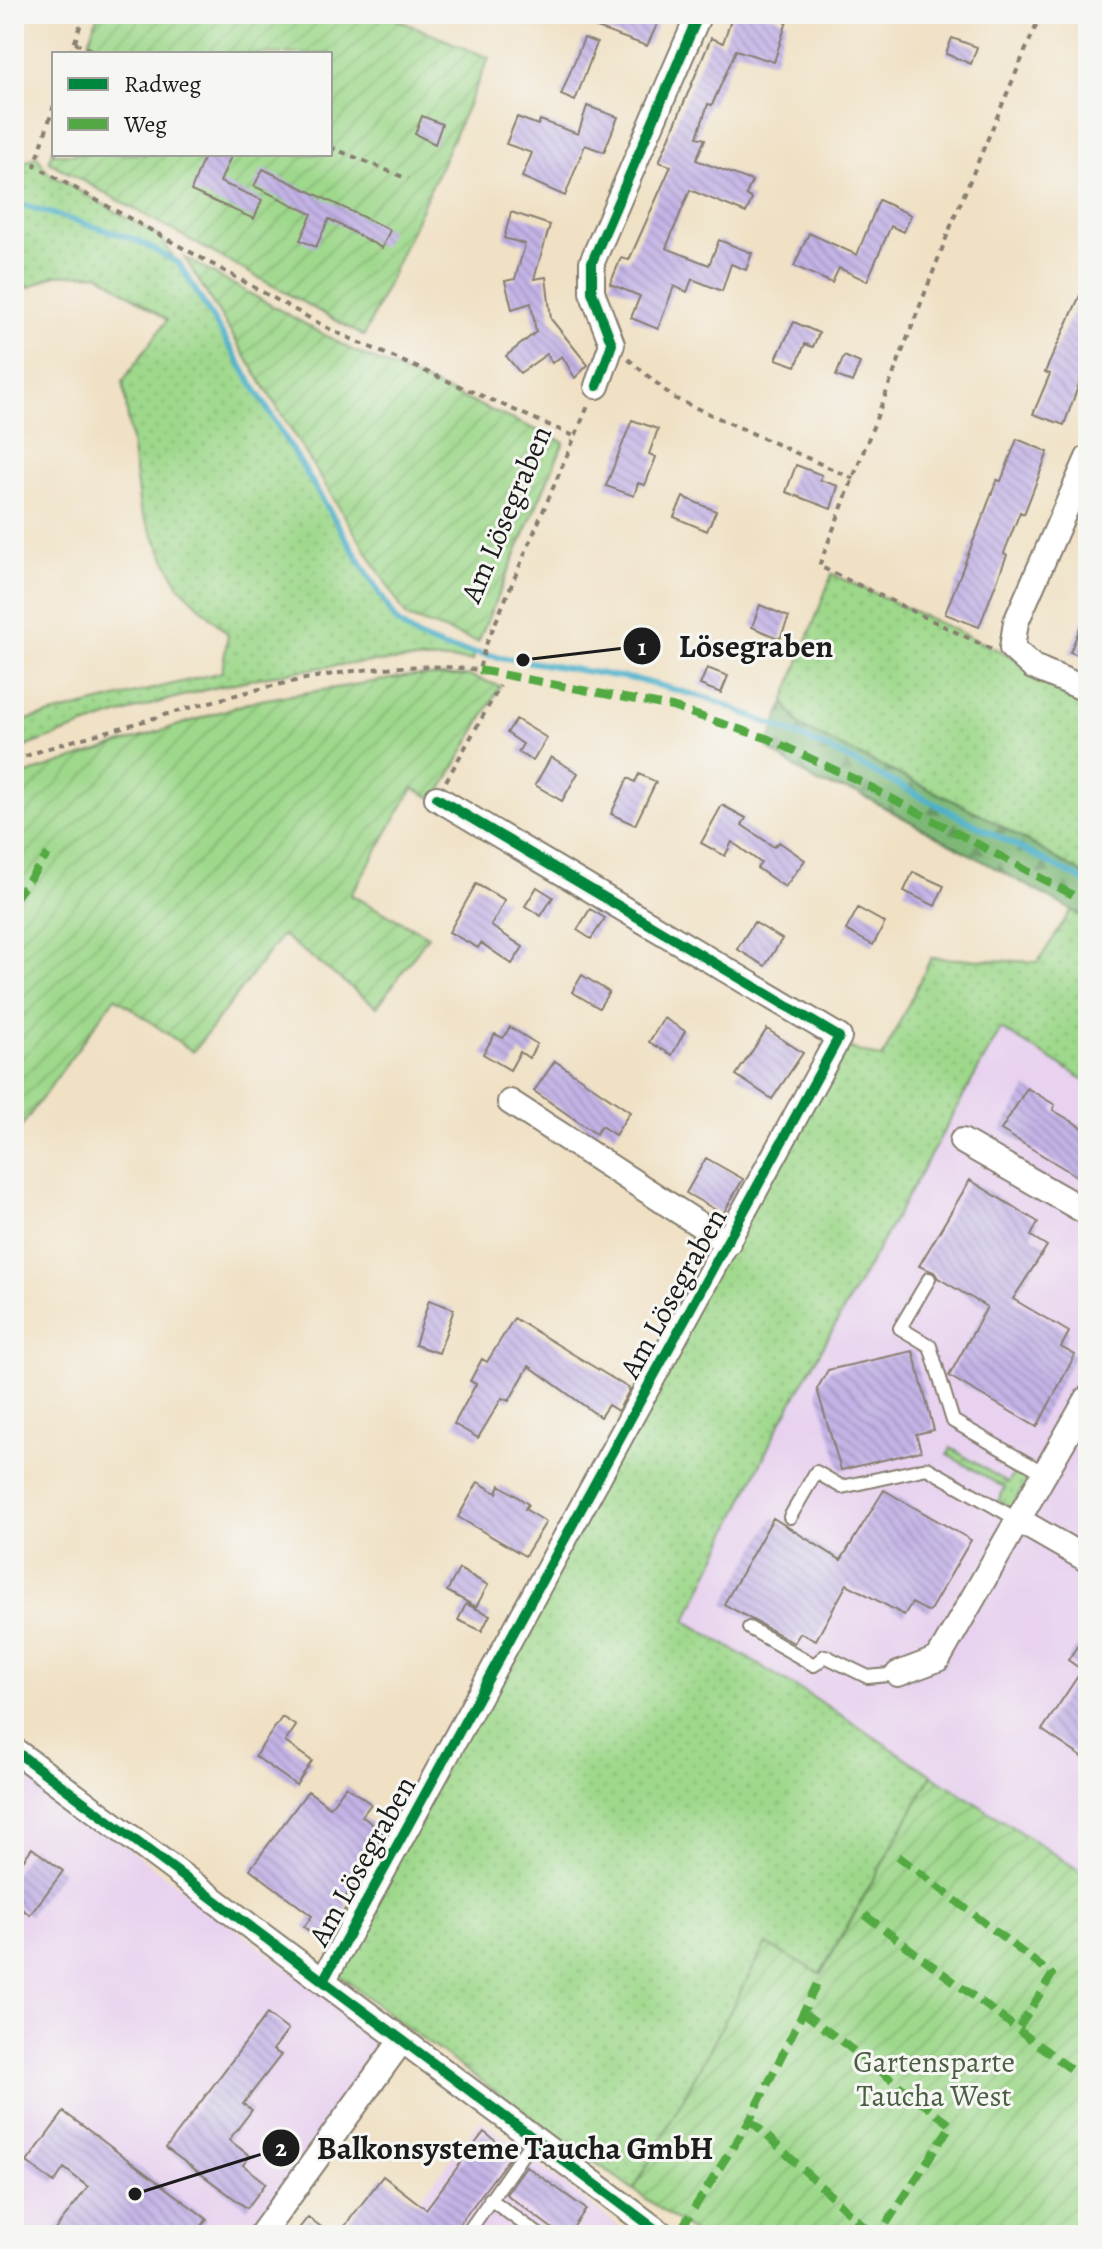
<svg xmlns="http://www.w3.org/2000/svg" width="1102" height="2249" font-family="Alegreya,serif">
<style>
.built{fill:#e8d2ef}
.grass{fill:url(#grass-dots);stroke:#5d7a54;stroke-width:2}
.forest{fill:url(#forest-firs);stroke:#4d6a4a;stroke-width:2}
.garden{fill:url(#garden-furrows);stroke:#5d7a54;stroke-width:2}
.lines{fill:none;stroke-linecap:round;stroke-linejoin:round}
.stream{stroke:#4cb0cb;stroke-width:6}
.building{fill:url(#building-back-hatch)}
.lane-casing{stroke:#867e70;stroke-width:16}
.street-casing{stroke:#867e70;stroke-width:28}
.path{stroke:#867e70;stroke-width:4;stroke-dasharray:6 6;stroke-linecap:butt}
.lane{stroke:#fff;stroke-width:12}
.street{stroke:#fff;stroke-width:24}
.quiet{stroke:#52a943;stroke-width:8;stroke-dasharray:16 8;stroke-linecap:butt}
.cycleway-casing{stroke:#f6f6f2;stroke-width:15}
.cycleway{stroke:#00873e;stroke-width:10}
.labels{text-anchor:middle;dominant-baseline:central;stroke-width:6;stroke-linejoin:round;paint-order:stroke}
.street-label{font-size:30px;fill:#1c1c1c;stroke:#f6f6f2}
.park-label{font-size:30px;fill:#4a5e43;stroke:#f6f6f2}
.leader{fill:none;stroke:#1c1c1c;stroke-width:3}
.callout-dot{fill:#1c1c1c;stroke:#f6f6f2;stroke-width:3}
.mark-label{font-size:24px;text-anchor:middle;font-weight:bold;fill:#fff}
.callout-label{font-size:32px;text-anchor:middle;font-weight:bold;fill:#1c1c1c;stroke:#f6f6f2;stroke-width:6;stroke-linejoin:round;paint-order:stroke}
</style>
<defs>
<pattern id="grass-dots" width="8" height="8" patternUnits="userSpaceOnUse" patternTransform="scale(2)"><rect width="8" height="8" fill="#9ed88b"/><path d="M2 2h.1M6 6h.1" fill="none" stroke="#88b977" stroke-width="1.8" stroke-linecap="round"/></pattern>
<pattern id="forest-firs" width="22" height="20" patternUnits="userSpaceOnUse" patternTransform="scale(2)"><rect width="22" height="20" fill="#7eb877"/><path d="M5 1l3.5 6h-7zM16 11l3.5 6h-7z" fill="#669561"/></pattern>
<pattern id="garden-furrows" width="10" height="10" patternUnits="userSpaceOnUse" patternTransform="scale(2)"><rect width="10" height="10" fill="#9ed88b"/><path d="M-1 1l2-2M0 10L10 0M9 11l2-2" fill="none" stroke="#88b977"/></pattern>
<pattern id="building-back-hatch" width="6" height="6" patternUnits="userSpaceOnUse" patternTransform="scale(2)"><rect width="6" height="6" fill="#c2b2e5"/><path d="M-1 5l2 2M0 0l6 6M5-1l2 2" fill="none" stroke="#a698c4"/></pattern>
</defs>
<rect width="100%" height="100%" fill="#f6f6f2"/>
<filter id="ink" filterUnits="userSpaceOnUse"><feTurbulence type="fractalNoise" baseFrequency=".0125" numOctaves="2"/><feDisplacementMap in="SourceGraphic" scale="16" xChannelSelector="R" yChannelSelector="G"/><feConvolveMatrix kernelMatrix="1 2 1 2 8 2 1 2 1" color-interpolation-filters="sRGB"/></filter>
<filter id="wash" filterUnits="userSpaceOnUse"><feTurbulence type="fractalNoise" baseFrequency=".006" numOctaves="4" result="noise"/><feDisplacementMap in="SourceGraphic" scale="32" xChannelSelector="R" yChannelSelector="G"/><feGaussianBlur stdDeviation="1.8" result="paint"/><feColorMatrix in="noise" values="0 0 0 0 0 0 0 0 0 0 0 0 0 0 0 0 0 1.4 0 .05"/><feComposite in="paint" operator="in"/></filter>
<g filter="url(#wash)">
<rect width="100%" height="100%" fill="#f0e1c5"/>
<path class="built" d="M1001,1029L1088,1082V1876L832,1709L686,1622L777,1429Z
M14,1763L391,2045L252,2235H14Z
M481,2120L630,2235H392Z"/>
<path class="grass" d="M37,156L48,173L161,237L396,624L447,650L474,655L473,661C316,652 160,696 14,751V723L222,672L228,634L179,586L140,509L123,381L167,320L99,274L55,275L28,288L14,277V168Z
M832,574L1088,691V877L980,814L801,727L784,702Z
M1073,908L1088,919V1082L1001,1029L777,1429L686,1621L832,1709L932,1775L820,1974L766,1945L634,2190L411,2031L330,1968L831,1043L882,1058L931,958L1038,962Z
M951,1448L1008,1483L1016,1470L1029,1478L1011,1508L998,1501L1005,1488L948,1455Z"/>
<path class="forest" d="M784,702L801,727L980,814L1088,877V919L858,793L818,783L767,748Z"/>
<path class="garden" d="M98,14H384L489,58L364,336L49,162L54,146V154H330V54H85Z
M184,257L352,350L564,442L478,642L407,617Z
M410,676H470L500,686L436,800L413,788L351,895L428,936L377,1007L282,935L193,1052L115,997L14,1137V778L254,701Z
M932,1775L1088,1876V2199L1070,2235H696L634,2190L766,1944L821,1974Z"/>
<g class="lines">
<path class="stream" d="M14,202L134,239L179,263L397,622L419,638L445,648L639,680L713,700L827,748L1088,883"/>
</g>
<g id="blocks">
<path class="building" d="M558,14H662L647,46Z
M733,14H767L787,21L774,62L736,50L712,105L708,104L697,137L705,139L696,160L752,181L746,195L752,199L746,213L690,190L666,248L709,265L719,240L752,253L746,270L731,264L722,291L692,279L687,292L674,286L658,329L631,318L640,296L610,284L621,258L629,260L671,166L659,162L711,38L723,43Z
M584,38L597,43L575,101L561,95Z
M952,38L977,47L971,64L946,54Z
M587,106L618,117L604,152L585,145L565,196L522,177L532,153L506,144L517,117L538,125L540,120L578,134Z
M422,116L442,124L435,144L415,134Z
M205,154H232L220,182L262,200L254,219L191,191Z
M263,169L390,230L382,248L329,219L316,247L300,240L312,214L254,186Z
M879,200L911,215L904,232L891,226L867,281L839,268L832,283L794,266L809,233L857,255Z
M511,212L550,225L534,279L546,277L551,319L588,365L575,378L562,356L552,363L547,354L520,373L506,356L536,332L531,303L512,309L505,281L515,279L525,244L504,238Z
M1088,278V359L1064,425L1033,414L1050,374L1045,372Z
M794,322L819,333L813,347L805,344L796,366L776,359Z
M844,356L860,363L852,382L836,376Z
M632,420L658,429L649,454L656,457L645,485L638,483L634,496L606,486Z
M1017,439L1048,452L1024,514L1020,512L1004,553L1007,555L979,627L945,614L997,480L1001,481Z
M796,465L822,475L820,480L838,486L831,509L786,492Z
M683,497L716,511L707,531L674,517Z
M760,605L789,617L780,639L752,627Z
M1088,609V659L1070,652Z
M707,668L728,676L721,693L700,685Z
M516,719L547,738L533,761L518,752L523,744L507,733Z
M551,757L578,773L562,801L535,785Z
M639,774L656,782L635,825L611,814L628,778L635,782Z
M722,805L746,818L742,825L774,847L779,842L805,860L785,887L757,868L761,863L732,842L725,856L701,843Z
M913,872L944,886L935,906L904,891Z
M476,884L505,900L491,926L523,947L512,964L481,943L478,948L449,932Z
M537,887L553,897L541,916L525,906Z
M858,908L885,923L873,945L846,930Z
M590,909L605,918L591,939L577,930Z
M754,922L782,939L765,966L737,949Z
M582,975L609,992L599,1008L572,992Z
M664,1018L685,1031L672,1055L649,1042Z
M510,1027L537,1044L529,1058L520,1052L510,1070L483,1054L495,1034L503,1038Z
M767,1029L803,1053L772,1099L736,1075Z
M555,1061L630,1112L615,1135L601,1126L596,1134L534,1091Z
M1027,1088L1055,1105L1053,1110L1088,1131V1183L1001,1130Z
M706,1158L743,1179L723,1214L686,1193Z
M970,1180L1038,1222L1031,1236L1047,1246L1013,1299L1069,1332L1061,1347L1075,1355L1037,1427L949,1376L987,1307L938,1278L934,1272L919,1266Z
M429,1300L454,1309L439,1353L415,1345Z
M514,1318L630,1389L618,1411L608,1405L600,1417L529,1366L509,1401L502,1398L478,1438L454,1424L476,1384L470,1381L482,1359L487,1362Z
M913,1351L934,1430L916,1434L921,1451L841,1470L817,1389L828,1370Z
M478,1482L497,1493L500,1485L528,1504L525,1509L546,1522L525,1556L458,1517Z
M884,1490L971,1540L929,1612L912,1603L904,1615L847,1584L816,1640L800,1633L794,1643L724,1604L773,1518L841,1560Z
M459,1569L488,1585L476,1607L447,1591Z
M466,1604L490,1615L482,1631L458,1620Z
M1088,1630V1761L1042,1730L1082,1670L1068,1660Z
M282,1717L296,1726L285,1742L312,1761L296,1785L255,1756Z
M346,1786L371,1804L362,1816L384,1834L370,1852L373,1856L365,1870L344,1899L347,1906L323,1942L304,1927L312,1916L250,1869L308,1791L330,1807Z
M32,1848L63,1871L30,1915L14,1903V1873Z
M267,2014L288,2030L273,2050L281,2055L243,2104L252,2110L229,2140L250,2156L243,2165L266,2183L247,2208L166,2148Z
M64,2112L207,2219L195,2235H51L88,2187L64,2168L54,2183L27,2162Z
M484,2132L512,2154L451,2235H338L383,2176L426,2209Z
M526,2166L586,2209L568,2235H561L506,2194Z
M308,2217L332,2235H294Z"/>
</g>
</g>
<g filter="url(#ink)">
<use href="#blocks" fill-opacity="0" stroke="#867e70" stroke-width="2"/>
<g class="lines">
<g class="lane-casing">
<path id="lane" d="M929,1279L900,1328L930,1346L953,1421L1046,1474
M790,1517L816,1472L842,1487L927,1468L1020,1521
M749,1628L814,1665L825,1656L868,1677L898,1674
M490,2199L539,2235
M466,2235L534,2138"/>
</g>
<g class="street-casing">
<path id="street" d="M597,386L612,344L592,292V262L699,14
M1088,458L1016,622L1012,648L1033,667L1088,690
M510,1102L728,1243
M962,1141L1088,1213
M1020,1521L1088,1560
M898,1674L938,1659L1088,1398
M14,1750L663,2235
M323,1981L839,1037L437,798
M261,2235L402,2040"/>
</g>
<path class="path" d="M75,43L102,54
M71,54L84,14
M54,105L35,166L333,331L574,436
M330,147L408,179
M628,359L674,398L854,479
M991,649L819,566L954,218L1041,14
M14,761C53,744 97,735 137,723C247,691 363,655 479,670L485,647L588,406
M446,781L500,686"/>
<use href="#lane" class="lane"/>
<use href="#street" class="street"/>
<path class="quiet" d="M479,670L672,707L769,739L863,783L1088,903
M14,900L48,854
M898,1856L1052,1975L1018,2029
M865,1915L1088,2082
M803,2012L951,2125L879,2235
M750,2120L873,2235
M681,2229L750,2120L817,1984
M1074,2235L1088,2209"/>
<g class="cycleway-casing">
<path id="cycleway" d="M597,386L612,344L592,292V262L699,14
M14,1750L663,2235
M323,1981L839,1037L437,798"/>
</g>
<use href="#cycleway" class="cycleway"/>
</g>
</g>
<g class="labels">
<g class="street-label">
<text transform="translate(506 514) rotate(-67)">Am Lösegraben</text>
<text transform="translate(673 1293) rotate(-61)">Am Lösegraben</text>
<text transform="translate(362 1861) rotate(-61)">Am Lösegraben</text>
</g>
<g class="park-label">
<text x="934" y="2062">Gartensparte<tspan x="934" dy="34">Taucha West</tspan></text>
</g>
</g>
<path class="leader" d="M523 660L642 646M135 2194L281 2148"/>
<g class="callout-dot">
<circle cx="523" cy="660" r="8"/>
<circle cx="135" cy="2194" r="8"/>
<circle cx="642" cy="646" r="20"/>
<circle cx="281" cy="2148" r="20"/>
</g>
<g class="mark-label">
<text x="642" y="655">1</text>
<text x="281" y="2156">2</text>
</g>
<g class="callout-label">
<text x="756" y="657">Lösegraben</text>
<text x="515" y="2159">Balkonsysteme Taucha GmbH</text>
</g>
<rect width="1102" height="2249" fill="none" stroke="#f6f6f2" stroke-width="48"/>
<rect x="52" y="52" width="280" height="104" fill="#f6f6f2" stroke="#9f9f9c" stroke-width="2"/>
<rect x="68" y="78" width="40" height="12" fill="#00873e" stroke="#9f9f9c" stroke-width="2"/>
<text x="124" y="92" font-size="24" fill="#1c1c1c">Radweg</text>
<rect x="68" y="118" width="40" height="12" fill="#52a943" stroke="#9f9f9c" stroke-width="2"/>
<text x="124" y="132" font-size="24" fill="#1c1c1c">Weg</text>
</svg>
